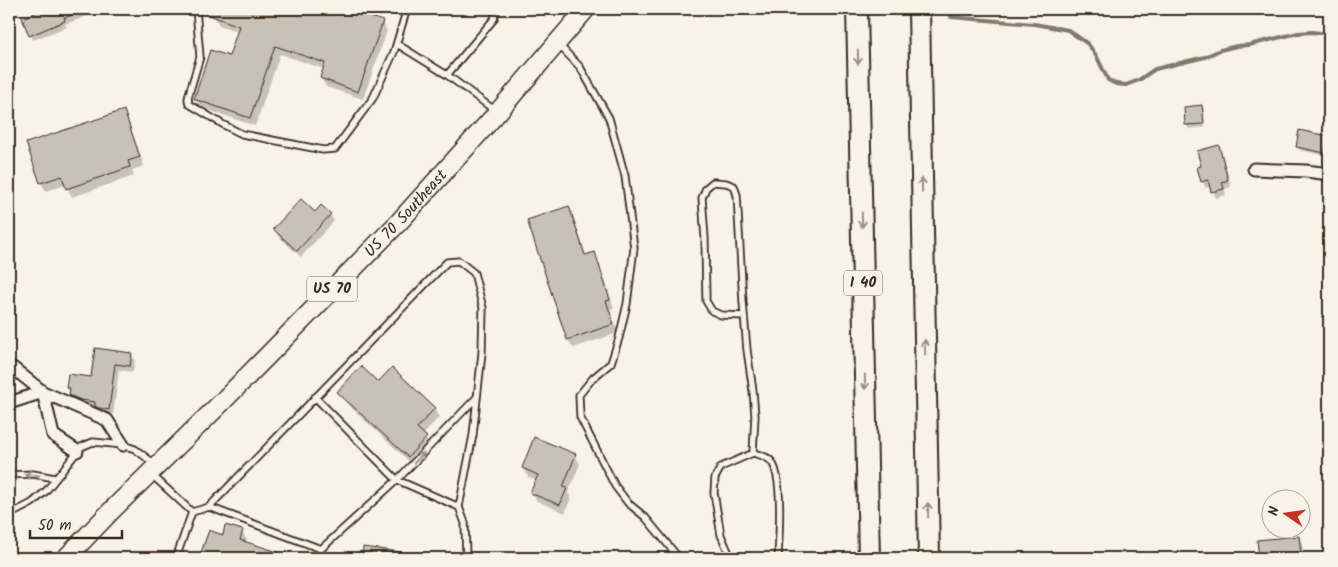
<svg xmlns="http://www.w3.org/2000/svg" width="1338" height="567" font-family="Kalam,sans-serif">
<style>
.shadow{fill:#0003}
.lines{fill:none;stroke-linecap:round;stroke-linejoin:round}
.stream{stroke:#84786c;stroke-width:4}
.building{fill:#c8c1b6;stroke:#3b2a1e}
.service-casing{stroke:#3b2a1e;stroke-width:9}
.minor-casing{stroke:#3b2a1e;stroke-width:15}
.primary-casing{stroke:#3b2a1e;stroke-width:21}
.motorway-casing{stroke:#3b2a1e;stroke-width:24}
.service{stroke:#f7f3e8;stroke-width:5.5}
.minor{stroke:#f7f3e8;stroke-width:11}
.primary{stroke:#f7f3e8;stroke-width:18}
.motorway{stroke:#f7f3e8;stroke-width:20}
.oneway{stroke:#998e83}
.labels{text-anchor:middle;dominant-baseline:central;stroke-width:4.5;stroke-linejoin:round;paint-order:stroke}
.shield{fill:#f7f3e8;stroke:#73665b;stroke-width:1}
.shield-label{font-size:15px;font-weight:bold;fill:#3b2a1e}
.street-label{font-size:16px;fill:#3b2a1e;stroke:#f7f3e8}
</style>
<rect width="100%" height="100%" fill="#f7f3e8"/>
<filter id="ink" filterUnits="userSpaceOnUse"><feTurbulence type="fractalNoise" baseFrequency=".02" numOctaves="2"/><feDisplacementMap in="SourceGraphic" scale="10" xChannelSelector="R" yChannelSelector="G"/><feConvolveMatrix kernelMatrix="1 2 1 2 8 2 1 2 1" color-interpolation-filters="sRGB"/></filter>
<g filter="url(#ink)">
<path class="shadow" d="M47,9H108L65,24L67,27L33,40L23,19Z
M217,9H309L314,11L315,9H381L377,20L382,22L387,31L363,99L326,87L321,78L324,69L280,54L255,126L200,107L195,98L230,58L239,32L219,25L214,16Z
M1201,106L1204,110L1205,127L1189,129L1186,125Z
M124,111L128,120L144,166L132,170L134,176L72,197L66,185L46,191L41,183L28,144Z
M1328,137L1329,140V145L1327,156L1300,150L1297,146Z
M1218,146L1222,153L1231,187L1225,189L1226,195L1216,198L1211,186L1206,188L1202,181L1203,167Z
M568,208L573,216L586,256L594,254L599,262L614,308L610,310L618,333L573,348L568,340L529,221Z
M315,213L330,215L334,221L301,257L278,236L275,229Z
M131,354L135,360L133,372L119,370L113,416L103,414L100,413L97,408L86,407L74,401L67,387L92,378Z
M378,384L434,409L439,417L423,435L431,446L413,465L343,400L339,392Z
M575,455L580,464L568,493L571,498L565,513L537,501L532,493L537,481L528,477L523,468Z
M210,532L223,536L242,532L247,540L246,544L287,556L289,558H201Z
M1298,537L1302,543L1304,558H1261L1260,557Z
M364,549L434,558H363Z"/>
<g class="lines">
<path class="stream" d="M951,17L1034,24L1068,30L1088,44L1097,57L1108,80L1116,84L1126,85L1139,80L1155,69L1205,57L1220,50L1237,46L1249,45L1298,33L1312,32L1329,34"/>
</g>
<path class="building" d="M45,9H86V10L64,18L65,21L29,36L22,18Z
M201,9H374L371,17L383,21L358,92L320,78L325,63L275,46L250,118L194,99L210,50L229,56L239,26L201,12Z
M1202,105L1204,124L1185,125L1184,107Z
M124,110L140,157L128,161L130,167L66,189L62,176L40,183L26,143Z
M1299,130L1328,136L1325,153L1296,147Z
M1219,145L1228,180L1222,182L1224,189L1211,192L1208,180L1201,182L1197,167L1201,166L1197,151Z
M301,199L315,212L321,205L331,214L297,251L273,229Z
M569,206L585,255L595,252L610,300L606,301L614,324L567,340L527,220Z
M95,348L132,353L130,366L115,364L109,410L99,408L95,406V402L81,400L69,395L70,388H66L68,374L91,377Z
M361,366L378,382L392,367L435,408L417,428L427,437L408,457L337,392Z
M534,437L576,454L563,487L567,488L560,505L530,493L538,475L522,468Z
M225,525L243,530L240,540L291,556L290,558H199L209,530L223,535Z
M1299,536L1301,554L1259,557L1257,540Z
M363,547L400,552L399,558H362Z"/>
<g class="lines">
<g class="service-casing">
<path id="service" d="M196,9L200,57L189,94L188,99L189,104L224,125L242,134L323,150L335,149L373,98L394,52L405,15L409,9
M495,9L496,12L494,19L447,75L497,112
M397,44L447,75
M558,44L580,67L609,118L625,176L634,248L627,304L619,338L611,363L593,378L579,395L580,417L615,486L628,503L645,517L679,558
M744,316L721,315L712,311L706,301L705,238L702,198L706,188L713,182L726,183L734,186L737,195L743,302L747,350L753,391L755,416L753,453
M315,397L397,480L477,397
M9,475L33,474L55,478
M152,475L192,512L209,507L321,549
M209,507L447,262L459,261L474,273L483,308L482,353L473,435L459,507L465,523L466,558
M9,515L32,503L46,491L81,447L93,442L123,445L135,449L156,465
M176,558L192,512
M317,558L321,549L397,480L459,507
M731,558L721,535L714,493L715,478L721,467L753,453C760,455 770,457 773,464C783,482 779,536 778,558"/>
</g>
<g class="minor-casing">
<path id="minor" d="M1254,169L1306,171L1329,174
M9,373L13,368L43,392L107,420L123,445
M43,392L53,435L77,451
M9,403L43,392"/>
</g>
<g class="primary-casing">
<g id="primary">
<path id="s1" d="M66,558L112,510L217,407L399,222L498,112L586,9"/>
</g>
</g>
<g class="motorway-casing">
<path id="motorway" d="M857,9L869,558
M919,9L929,558"/>
</g>
<use href="#service" class="service"/>
<use href="#minor" class="minor"/>
<use href="#primary" class="primary"/>
<use href="#motorway" class="motorway"/>
</g>
<defs><path id="oneway-shaft" d="M-6 0H5M1.5-3L5.5 0L1.5 3" fill="none" stroke-width="1.6" stroke-linecap="round" stroke-linejoin="round" transform="scale(1.25)"/></defs>
<g class="oneway">
<use href="#oneway-shaft" transform="translate(858 57) rotate(89)"/>
<use href="#oneway-shaft" transform="translate(922 185) rotate(-91)"/>
<use href="#oneway-shaft" transform="translate(862 220) rotate(89)"/>
<use href="#oneway-shaft" transform="translate(925 347) rotate(-91)"/>
<use href="#oneway-shaft" transform="translate(865 382) rotate(89)"/>
<use href="#oneway-shaft" transform="translate(419 458) rotate(-46)"/>
<use href="#oneway-shaft" transform="translate(32 475) rotate(-176)"/>
<use href="#oneway-shaft" transform="translate(928 510) rotate(-91)"/>
</g>
</g>
<g class="labels">
<g class="shield">
<rect x="844" y="270.5" width="38" height="25" rx="4"/>
<rect x="307" y="276.5" width="50" height="25" rx="4"/>
</g>
<g class="shield-label">
<text x="863" y="283">I 40</text>
<text x="332" y="289">US 70</text>
</g>
<g class="street-label">
<text stroke="none"><textPath href="#s1" startOffset="484">US 70 Southeast</textPath></text>
</g>
</g>
<rect width="1338" height="567" fill="none" stroke="#f7f3e8" stroke-width="30"/>
<rect x="15" y="15" width="1308" height="537" fill="none" stroke="#3b2a1e" stroke-width="2" filter="url(#ink)"/>
<g transform="translate(1286 514) rotate(283)"><circle r="24" fill="#f7f3e8" stroke="#aca397"/>
<path d="M0-4L9 19L0 12L-9 19Z" fill="#c8321e"/>
<text y="-8" font-size="14" font-weight="bold" text-anchor="middle" fill="#3b2a1e">N</text>
</g>
<path d="M30 530v8h92v-8" fill="none" stroke="#3b2a1e" stroke-width="2.5"/>
<text x="38" y="530" font-size="15" fill="#3b2a1e" stroke="#f7f3e8" stroke-width="4" paint-order="stroke">50 m</text>
</svg>
